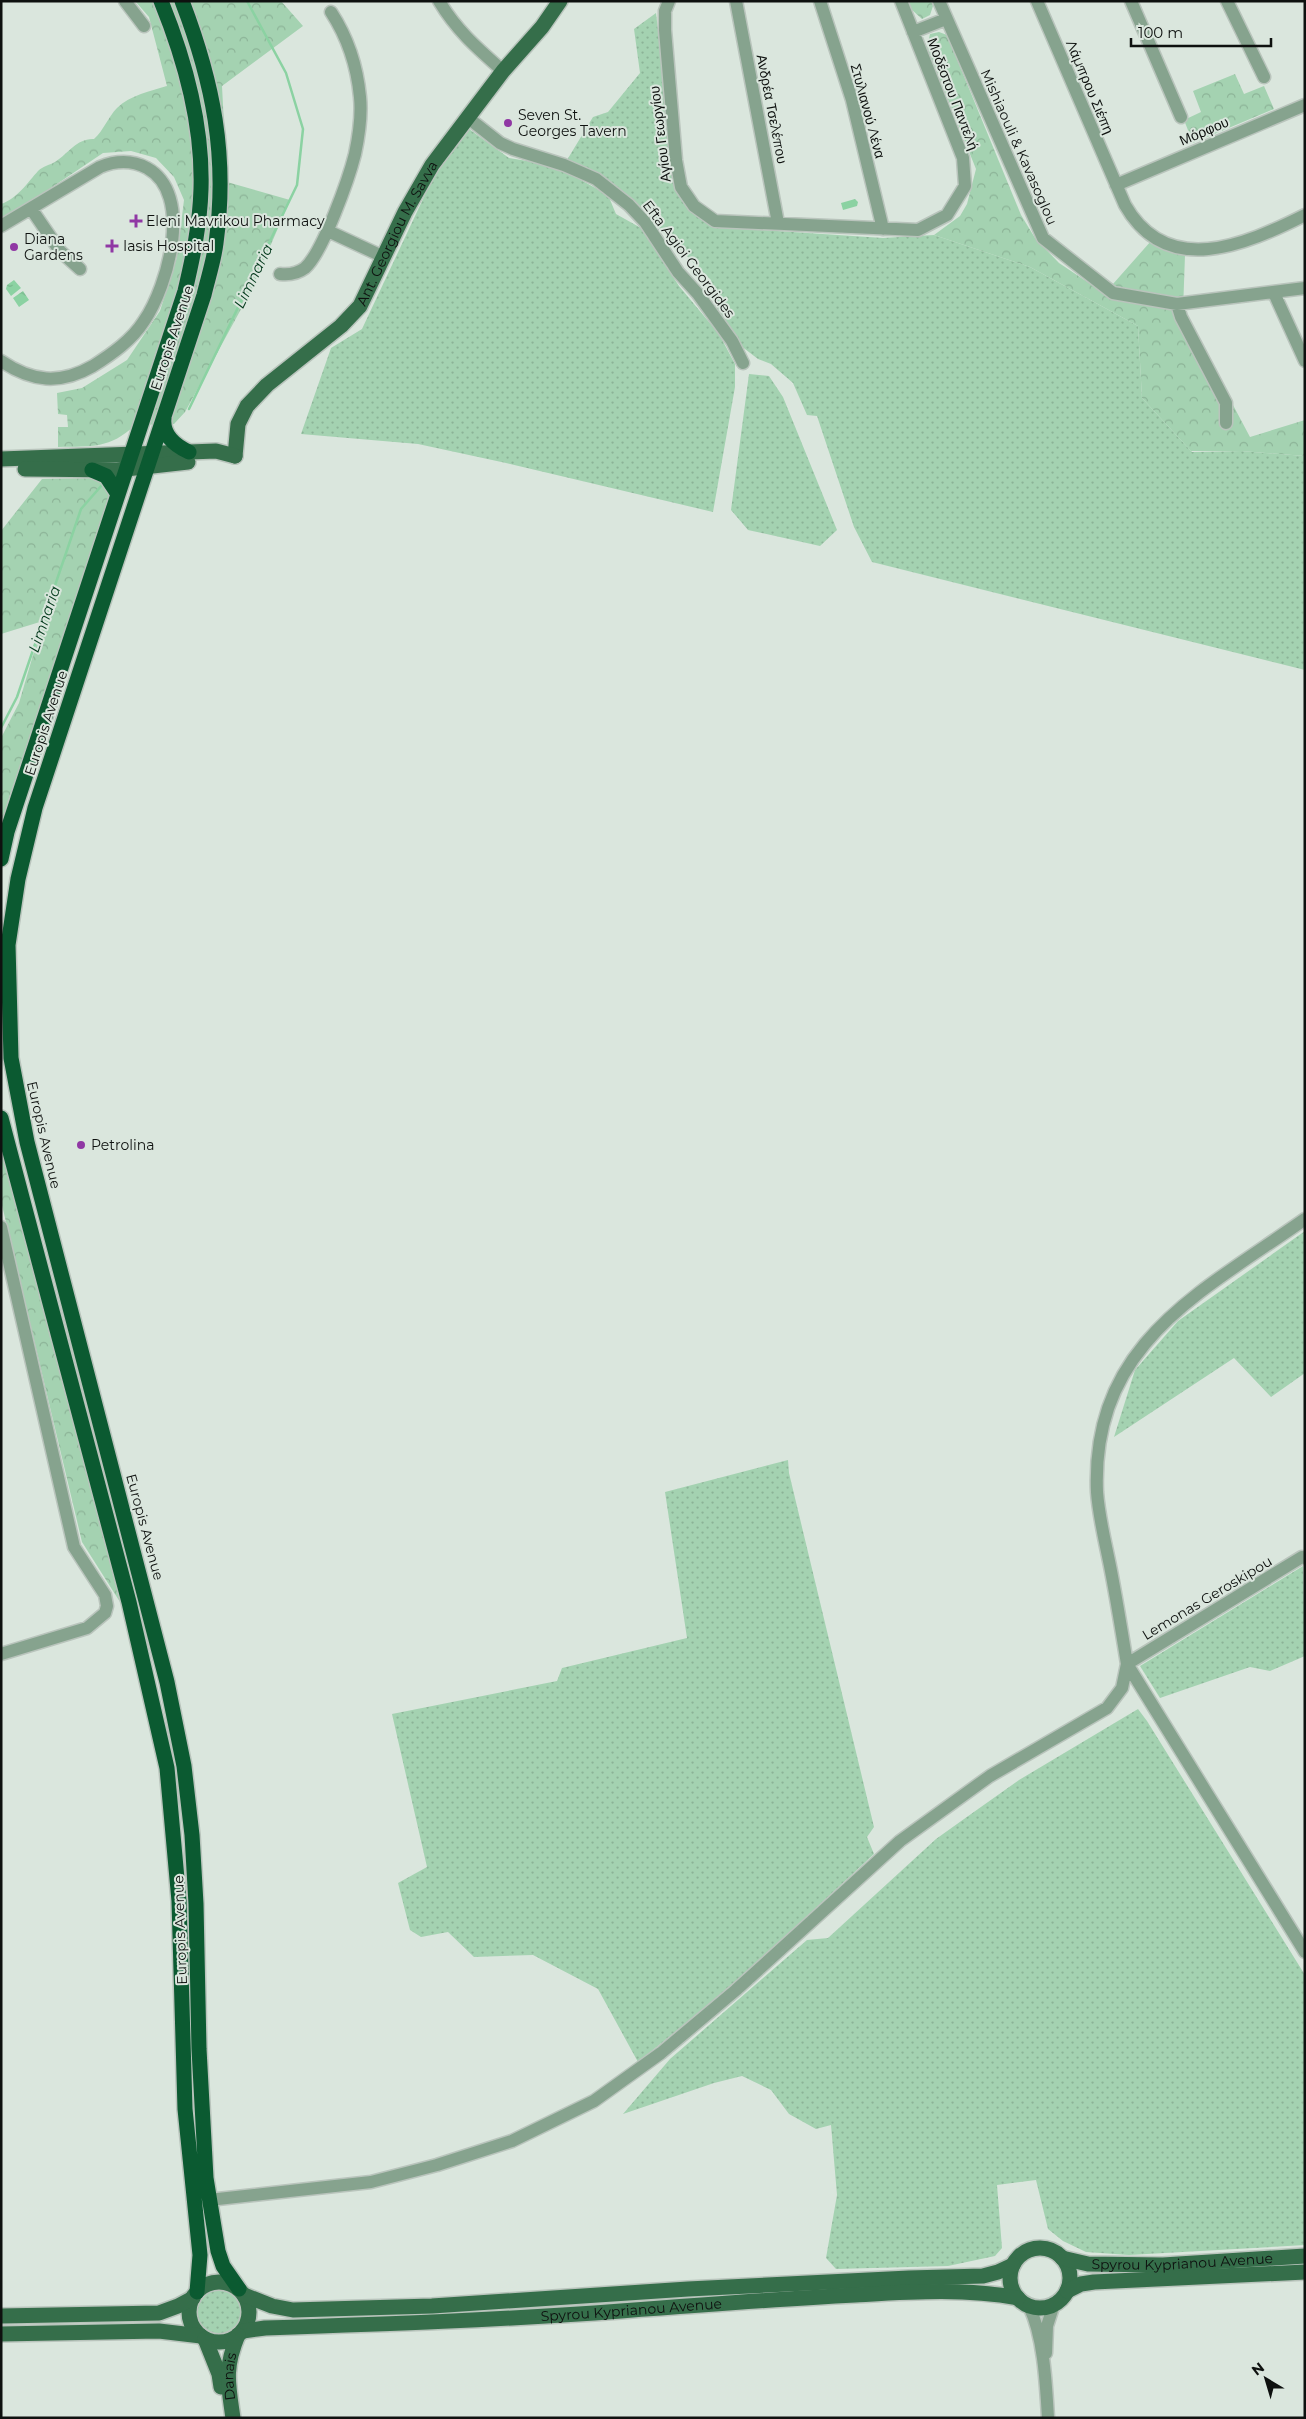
<svg xmlns="http://www.w3.org/2000/svg" width="1306" height="2419" font-family="Montserrat,sans-serif">
<style>
.grass{fill:url(#grass-dots)}
.park{fill:url(#park-crowns)}
.water{fill:url(#water-ripples)}
.lines{fill:none;stroke-linecap:round;stroke-linejoin:round}
.stream{stroke:#8bd2a2;stroke-width:2.5}
.minor-casing{stroke:#b9c4bc;stroke-width:15}
.major-casing{stroke:#b9c4bc;stroke-width:18}
.highway-casing{stroke:#b9c4bc;stroke-width:18}
.minor{stroke:#86a38e;stroke-width:12}
.major{stroke:#356e4a;stroke-width:15}
.highway{stroke:#0b5a31;stroke-width:15}
.poi-dot{fill:#9038a4;stroke:#dae6dd;stroke-width:2}
.labels{text-anchor:middle;dominant-baseline:central;stroke-width:4;stroke-linejoin:round;paint-order:stroke}
.street-label{font-size:14px;fill:#0e110f;stroke:#dae6dd}
.poi-label{font-size:14px;fill:#0e110f;stroke:#dae6dd;text-anchor:start}
.water-label{font-size:15px;font-style:italic;fill:#00381a;stroke:#dae6dd}
</style>
<defs>
<pattern id="grass-dots" width="8" height="8" patternUnits="userSpaceOnUse" patternTransform="scale(1.25)"><rect width="8" height="8" fill="#a4d2b1"/><path d="M2 2h.1M6 6h.1" fill="none" stroke="#8cb397" stroke-width="1.8" stroke-linecap="round"/></pattern>
<pattern id="park-crowns" width="20" height="18" patternUnits="userSpaceOnUse" patternTransform="scale(1.25)"><rect width="20" height="18" fill="#a4d2b1"/><path d="M2 6a3 3 0 1 1 6 0M12 15a3 3 0 1 1 6 0" fill="none" stroke="#8cb397"/></pattern>
<pattern id="water-ripples" width="26" height="14" patternUnits="userSpaceOnUse" patternTransform="scale(1.25)"><rect width="26" height="14" fill="#8bd2a2"/><path d="M2 4q2-2 4 0t4 0M15 11q2-2 4 0t4 0" fill="none" stroke="#77b38a"/></pattern>
</defs>
<rect width="100%" height="100%" fill="#dae6dd"/>
<path class="grass" d="M656,13L677,187L716,227L883,238L934,235L1030,267L1138,326L1142,398L1192,452L1241,451L1305,456V670L872,562L854,527L817,416L807,415L793,383L771,364L758,359L741,346L716,313L711,280L633,202L567,160L593,117L608,112L640,73L634,29Z
M469,129L509,158L533,162L572,175L608,195L616,214L641,228L679,286L719,334L735,364V387L713,512L506,463L418,444L301,434L331,348L362,329L439,165Z
M749,374L769,376L783,397L837,530L820,546L748,530L731,510Z
M1305,1231V1373L1271,1397L1234,1358L1114,1437L1135,1370L1178,1321Z
M788,1460L789,1473L874,1827L867,1837L874,1854L733,1985L638,2062L598,1989L533,1955L474,1957L448,1932L421,1937L410,1930L398,1883L427,1867L392,1714L557,1681L562,1668L687,1638L665,1492Z
M1303,1566L1305,1656L1270,1671L1250,1667L1160,1698L1140,1666Z
M1138,1709L1147,1721L1305,1975V2245L1129,2255L1086,2252L1063,2241L1048,2229L1036,2180L997,2185L1002,2248L995,2256L948,2266L836,2269L826,2258L837,2195L831,2125L816,2129L789,2114L771,2090L742,2076L714,2083L623,2114L670,2059L807,1940L828,1938L936,1839L964,1819L1019,1780Z
M196 2313a23 23 0 1 1 46 0a23 23 0 1 1-46 0Z"/>
<path class="park" d="M135,1H281L303,26L222,86L227,182L290,200L252,289L185,412L174,424L135,425C110,449 92,446 58,447V427H68L67,415L58,414L57,393L82,388L127,360L160,311L177,257L184,200L174,177L156,158L131,151L103,153L27,204L1,218V204C17,199 28,182 38,171C43,166 50,165 55,162C69,153 77,138 94,139C104,130 108,117 117,108C130,95 151,91 167,86L149,17Z
M909,1H931L933,6L930,15L922,19L911,9Z
M939,32L947,35L1021,215L1035,238L1059,263L1104,293L1114,292L1113,284L1151,241L1185,255L1183,311L1250,437L1305,420V456L1241,451H1191L1142,398L1138,326L1030,267L934,235L960,216L967,204L976,169L927,47L930,34Z
M1235,74L1244,94L1264,86L1274,109L1193,143L1184,120L1201,112L1193,91Z
M103,478L111,492L91,559L8,801L1,834V738L19,703L43,621L1,634V531L42,479Z
M1,1119L120,1602L82,1542L1,1201Z"/>
<path class="water" d="M855,199L858,202L857,206L843,210L841,203Z
M14,280L21,288L11,296L6,289L7,285Z
M23,291L29,300L19,307L13,298Z"/>
<g class="lines">
<path class="stream" d="M189,409L297,185L303,129L286,73L247,1
M1,728L17,697L81,509L102,485"/>
<g class="minor-casing">
<path id="minor" d="M125,1L144,26
M439,1C457,31 477,48 503,71
M669,1L665,11V30L676,160L681,187L694,206L715,221L918,230L947,215L965,186L963,158L901,1
M736,1L778,223
M820,1L852,100L883,229
M939,1L1043,238L1113,293L1177,304L1305,288
M1037,1L1125,205C1167,279 1245,245 1305,215
M1131,1L1181,117
M1227,1L1264,77
M913,32L946,19
M467,117L500,143L513,149L564,165L596,179L629,205L645,222L678,272L698,294L732,341L743,363
M1116,185L1305,105
M32,210L60,251L80,269
M1,226L100,167C115,161 132,160 147,168C194,194 168,286 144,321C132,340 112,354 93,366C60,385 32,382 1,361
M328,231L384,257
M280,274C289,275 297,274 305,268C323,252 349,178 355,154C359,135 362,116 360,97C357,65 348,38 331,12
M1274,293L1305,361
M1177,304L1181,317L1226,403V423
M1,1227L74,1547L105,1595L107,1606L105,1613L87,1628L1,1654
M1127,1664L1305,1952
M1127,1664L1302,1557L1305,1558
M209,2200L371,2182L437,2165L512,2141L594,2101L661,2053L736,1990L900,1841L990,1776L1107,1708L1122,1688L1127,1664C1122,1633 1117,1602 1111,1571C1106,1545 1099,1519 1097,1492C1091,1344 1200,1293 1305,1219
M1029,2306C1044,2337 1046,2384 1048,2418
M1046,2353L1047,2326L1054,2304"/>
</g>
<g class="major-casing">
<g id="major">
<path id="s1" d="M235,456L238,424L247,406L267,385L341,326L360,306L405,212L432,165L503,71L542,27L560,1"/>
<path d="M1,459L216,451L235,456"/>
<path d="M25,469L117,470L188,462"/>
<circle cx="1040" cy="2278" r="30"/>
<path id="s2" d="M1062,2258L1088,2264L1163,2265L1305,2256"/>
<circle cx="219" cy="2312" r="30"/>
<path d="M1067,2291L1081,2284L1094,2282L1305,2272"/>
<path d="M244,2295L272,2306L293,2310L432,2306L688,2289L909,2278L983,2276L998,2272L1013,2265"/>
<path d="M1,2316L159,2313L178,2306L193,2298"/>
<path id="s3" d="M243,2331L265,2328C384,2324 502,2320 621,2311C699,2305 777,2299 855,2295C909,2292 964,2288 1018,2298"/>
<path d="M1,2334L159,2331L201,2336"/>
<path d="M205,2339L219,2374L221,2387"/>
<path id="s4" d="M233,2418C228,2383 224,2369 238,2335"/>
</g>
</g>
<g class="highway-casing">
<path id="highway" d="M182,1C213,82 228,156 216,243C214,260 208,278 204,295L35,808L18,879L8,945L11,1058L27,1142L167,1682L184,1766L192,1835L196,1904L199,2049L206,2178L218,2251L223,2266L239,2289
M164,418C162,435 174,445 189,452
M92,470L106,476L118,494
M1,859L7,832L185,291C193,257 200,224 201,189C203,125 185,60 161,1
M1,1118L129,1602L167,1768L179,1901L185,2109L200,2255L197,2292"/>
</g>
<use href="#minor" class="minor"/>
<use href="#major" class="major"/>
<use href="#highway" class="highway"/>
</g>
<g class="poi-dot">
<circle cx="508" cy="123" r="5"/>
<path d="M133.5 213.5h5v5h5v5h-5v5h-5v-5h-5v-5h5z"/>
<path d="M109.5 238.5h5v5h5v5h-5v5h-5v-5h-5v-5h5z"/>
<circle cx="14" cy="247" r="5"/>
<circle cx="81" cy="1145" r="5"/>
</g>
<g class="labels">
<g class="street-label">
<text transform="translate(1090 87) rotate(67)">Λάμπρου Σιέπη</text>
<text transform="translate(953 94) rotate(69)">Μοδέστου Παντελή</text>
<text transform="translate(772 109) rotate(79)">Ανδρέα Τσελέπου</text>
<text transform="translate(868 111) rotate(75)">Στυλιανού Λένα</text>
<text transform="translate(1204 131) rotate(-23)">Μόρφου</text>
<text transform="translate(660 134) rotate(-97)">Αγίου Γεωργίου</text>
<text transform="translate(1019 147) rotate(66)">Mishiaouli &amp; Kavasoglou</text>
<text stroke="none"><textPath href="#s1" startOffset="285">Ant. Georgiou M. Savva</textPath></text>
<text transform="translate(689 259) rotate(53)">Efta Agioi Georgides</text>
<text transform="translate(172 338) rotate(-72)">Europis Avenue</text>
<text transform="translate(46 723) rotate(-72)">Europis Avenue</text>
<text transform="translate(44 1135) rotate(77)">Europis Avenue</text>
<text transform="translate(145 1527) rotate(75)">Europis Avenue</text>
<text transform="translate(1207 1598) rotate(-31)">Lemonas Geroskipou</text>
<text transform="translate(180 1930) rotate(-92)">Europis Avenue</text>
<text stroke="none"><textPath href="#s2" startOffset="121">Spyrou Kyprianou Avenue</textPath></text>
<text stroke="none"><textPath href="#s3" startOffset="389">Spyrou Kyprianou Avenue</textPath></text>
<text stroke="none"><textPath href="#s4" startOffset="42">Danais</textPath></text>
</g>
<g class="poi-label">
<text x="518" y="115">Seven St.<tspan x="518" dy="16">Georges Tavern</tspan></text>
<text x="146" y="221">Eleni Mavrikou Pharmacy</text>
<text x="24" y="239">Diana<tspan x="24" dy="16">Gardens</tspan></text>
<text x="123" y="246">Iasis Hospital</text>
<text x="91" y="1145">Petrolina</text>
</g>
<g class="water-label">
<text transform="translate(253 276) rotate(-64)">Limnaria</text>
<text transform="translate(44 619) rotate(-71)">Limnaria</text>
</g>
</g>
<rect width="1306" height="2419" fill="none" stroke="#0e110f" stroke-width="5"/>
<g transform="translate(1266 2379) rotate(322)" stroke="#dae6dd" stroke-width="4" paint-order="stroke">
<path d="M0-4L9 19L0 12L-9 19Z" fill="#0e110f"/>
<text y="-8" font-size="14" font-weight="bold" text-anchor="middle" fill="#0e110f">N</text>
</g>
<path d="M1131 38v8h140v-8" fill="none" stroke="#0e110f" stroke-width="2.5"/>
<text x="1138" y="38" font-size="15" fill="#0e110f" stroke="#dae6dd" stroke-width="4" paint-order="stroke">100 m</text>
</svg>
